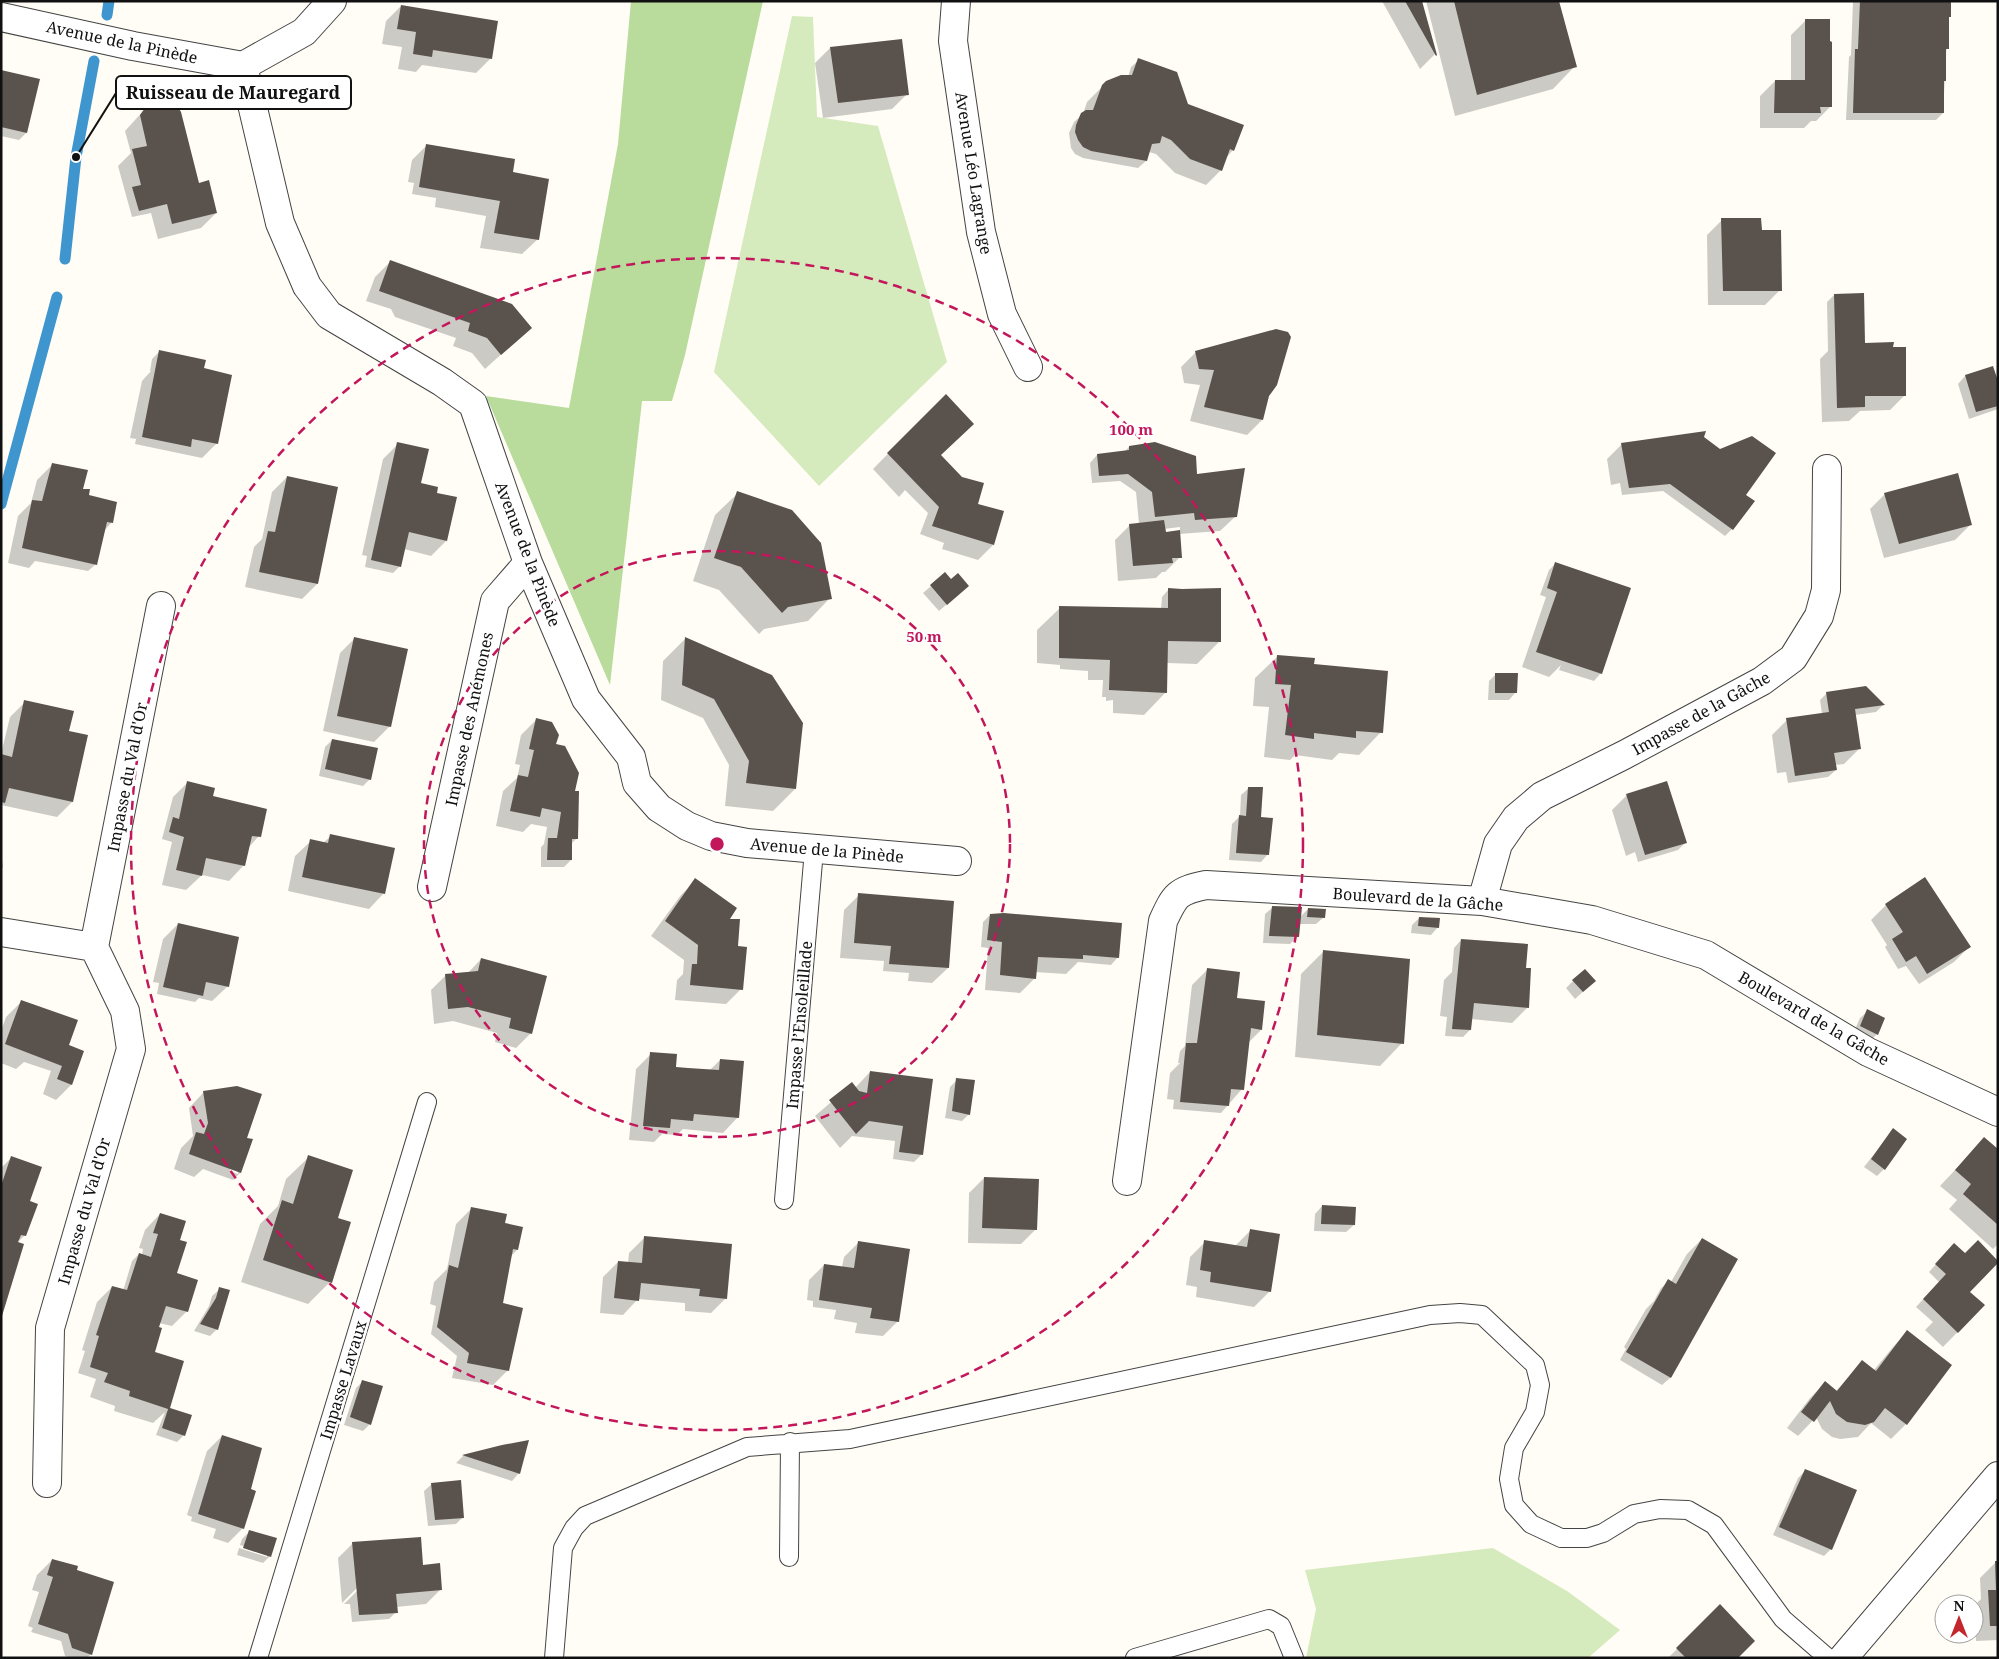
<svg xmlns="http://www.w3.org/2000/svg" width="1999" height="1659" font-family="'Noto Serif',serif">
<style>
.green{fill:#d5ebbd}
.forest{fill:#b9dc9c}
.shadow{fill:#0003;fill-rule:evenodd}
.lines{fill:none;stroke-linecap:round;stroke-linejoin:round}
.stream{stroke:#3f96cf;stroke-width:11}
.building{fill:#5a524d}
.service-casing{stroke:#444;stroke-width:20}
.minor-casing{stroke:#444;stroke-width:30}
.service{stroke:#fff;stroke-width:18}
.minor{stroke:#fff;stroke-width:28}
.ring{fill:none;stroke:#c2185b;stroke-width:2.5;stroke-dasharray:9 6}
.labels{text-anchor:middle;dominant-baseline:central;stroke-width:5;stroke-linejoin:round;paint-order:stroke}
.street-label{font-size:16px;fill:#111;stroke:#fff}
.centre{fill:#c2185b;stroke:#fff;stroke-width:2.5}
.ring-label{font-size:15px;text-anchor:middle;font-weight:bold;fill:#c2185b;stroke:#fff;stroke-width:5;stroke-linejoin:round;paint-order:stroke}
.leader{fill:none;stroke:#111;stroke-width:2}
.callout-dot{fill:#111;stroke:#fff;stroke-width:2}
.callout{fill:#fff;stroke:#111;stroke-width:2}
.callout-label{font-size:18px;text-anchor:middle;font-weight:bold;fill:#111}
</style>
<rect width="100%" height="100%" fill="#fffdf5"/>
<path class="green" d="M792,16L813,17L817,117L878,126L947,362L819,486L714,372Z
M1493,1548L1567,1591L1620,1630L1588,1658H1306L1316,1609L1305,1570Z"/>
<path class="forest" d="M631,1H763L685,355L672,401H642L610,685L486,396L569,408L618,144Z"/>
<path class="shadow" d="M1382,1H1421L1435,54L1420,69Z
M1426,1H1558L1575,66L1553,89L1455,116Z
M1853,1H1949L1943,113L1936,120H1846L1849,57L1851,55Z
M401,6L491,58L476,73L422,65L416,72L398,69L402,47L382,44L386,21Z
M1806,20L1831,106L1816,121H1811L1804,128H1760V96L1775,81H1791V35Z
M830,48L907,94L892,109L823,118L815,63Z
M1139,60L1233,150L1226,158L1221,170L1206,185L1175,173L1156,154L1149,152L1146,161L1138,168L1083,158L1075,154L1071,148L1069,133L1074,122L1083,114L1087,102L1107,82L1128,77L1131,67Z
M1,71L26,133L19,140L1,136Z
M145,109L216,213L201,228L158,239L151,213L132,217L118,166L131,153L125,131Z
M427,145L512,173L538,239L522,254L480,248L486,216L435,207L436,198L412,194L414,183L408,182L412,160Z
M1722,220L1780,290L1765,305H1708L1707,235Z
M390,262L530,328L485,369L472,353L453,346L456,338L395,317L391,309L366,301L375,277Z
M1834,295L1863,343L1891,348L1905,395L1890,410L1860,411L1849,421L1822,422L1820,359L1828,351L1827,302Z
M160,351L203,369L217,443L202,458L135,444L136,439L130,438L142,381L151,371H150L152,359Z
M1196,352L1268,396L1262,420L1247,435L1190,421L1200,385L1184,383L1181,367Z
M1992,368L1998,385V409L1969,419L1958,384L1965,376Z
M946,395L939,455L960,477L976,504L993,545L978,560L942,549L944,543L920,534L928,513L905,490L899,497L873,469Z
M398,444L419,487L436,492L446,541L431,556L404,549L400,566L393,573L365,567L367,556L362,555L383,459Z
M1622,444L1744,496L1732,529L1725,536L1663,491L1622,495L1620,483L1611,485L1607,459Z
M1129,447L1196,476L1236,516L1220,531L1179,534L1180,557L1165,572H1162L1156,578L1118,581L1115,540L1130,525L1139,524L1136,492L1120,481L1092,483L1090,463L1097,455L1124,452ZM1180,527V531L1165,533L1164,529Z
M52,465L82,490L112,522L104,531L96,564L88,571L35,561L29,568L8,563L18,516L31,503L37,480Z
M287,477L317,584L302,599L245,587L254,547L262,539L272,492Z
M738,493L830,598L808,621L764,629L759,634L719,590L693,581L715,515Z
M1885,494L1970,525L1955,540L1884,558L1870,509Z
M1556,563L1601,673L1594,681L1559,670L1561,665L1549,677L1522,667L1546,597L1540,595L1549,570Z
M945,574L960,593L939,611L923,593Z
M1169,589L1220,641L1197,664L1167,663L1166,692L1144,715L1113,713V700L1106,701V697H1102L1103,680H1088V671L1060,669V665L1037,663V630L1060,608L1161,610L1162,597Z
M355,638L406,650L389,727L374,742L323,731L340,653Z
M686,638L795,789L773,811L725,806L729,765L703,718L661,700L663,661Z
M1278,656L1313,665L1381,732L1359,755L1339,753L1332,760L1295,755L1290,760L1264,757L1269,707L1253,706L1255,678Z
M1496,674L1516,692L1509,700H1488L1489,681Z
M1827,693L1883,705L1876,712L1855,715L1859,749L1844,764L1835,765L1836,770L1828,777L1788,783L1786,772L1777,773L1772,735L1787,720L1822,714L1820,700Z
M25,702L68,732L72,802L57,817L1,805V754L10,717Z
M536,720L574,793L577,838L571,844V860L564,867H541V847L544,844L547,827L531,824L523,832L496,826L503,791L517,778L520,765L515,764L521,735Z
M332,740L370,779L363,786L319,776L325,747Z
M188,782L211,797L259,836L248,848L244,865L229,881L202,875L186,890L162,885L172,842L162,839L173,797Z
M1249,788L1259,818L1268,854L1261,862L1229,860L1232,824L1240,816L1241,795Z
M1627,795L1685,843L1678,850L1638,862L1635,852L1626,856L1612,810Z
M331,836L384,893L369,909L288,891L295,856L311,841L323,843Z
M1,853L3,867L1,869Z
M696,880L728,920L736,947L741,989L726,1004L675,1000L677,980L683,974L684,960L651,936L681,895Z
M859,895L948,968L932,983L908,981L909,973L883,971L884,961L840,958L844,910Z
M1886,905L1969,947L1954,962L1919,984L1906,966L1898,969L1885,947L1887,945L1871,920Z
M1273,907L1299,918L1308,909L1324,917L1316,924H1299L1298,936L1290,944L1263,943L1265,914Z
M990,915L1118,957L1111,965L1078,962L1066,974L1035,972V978L1020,993L985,990L988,948L981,947L983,922Z
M1419,918L1438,927L1431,935L1411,933L1412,925Z
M178,924L228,986L212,1001L199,998L195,1002L157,994L159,983L153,982L163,939Z
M1461,940L1525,969L1528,1007L1512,1023L1471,1019L1470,1030L1463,1037L1445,1036L1447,1017L1440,1016L1444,980L1452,972L1454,948Z
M1324,951L1402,1043L1380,1066L1295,1057L1301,974Z
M481,959L531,1033L516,1048L495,1042L497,1033L453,1021L434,1024L431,990L446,975L468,973Z
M1207,970L1235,999L1261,1030L1248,1043L1242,1089L1221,1113L1173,1109L1174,1100L1167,1099L1170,1073L1180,1063H1178L1180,1051L1185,1046L1192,985Z
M1573,981L1587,988L1575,999L1566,988Z
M21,1002L67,1046L83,1052L71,1085L56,1100L43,1094L51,1071L24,1062L16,1069L1,1063V1031L6,1017Z
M1868,1011L1877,1034L1870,1041L1853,1034L1860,1018Z
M651,1054L674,1070L709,1071L720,1060L738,1117L723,1133L683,1129L677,1135L662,1134L654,1142L629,1140L636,1069Z
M870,1072L921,1155L914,1162L893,1159L895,1141L852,1136L840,1148L815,1116L852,1084L855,1088Z
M957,1080L969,1114L962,1121L945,1118L950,1087Z
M204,1092L246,1138L252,1140L240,1173L233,1180L203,1169L194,1177L174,1169L181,1148L193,1136L189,1108ZM231,1168L238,1171V1174L230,1171Z
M1893,1130L1884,1169L1877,1176L1864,1167Z
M1984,1139L1998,1150V1244L1993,1249L1949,1209L1957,1200L1940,1186Z
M309,1157L337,1218L330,1282L308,1304L241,1282L260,1224L278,1206L286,1179Z
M11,1158L28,1201L25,1235L17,1243L1,1313V1168Z
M984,1178L1036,1229L1021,1244L968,1243L969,1193Z
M1322,1206L1354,1225L1346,1232L1314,1231L1315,1214Z
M471,1209L503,1224L517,1250L510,1257L501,1304L508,1370L493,1385L452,1378L457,1356L431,1334L436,1306L430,1304L434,1282L447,1269L456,1224Z
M160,1214L178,1241L175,1274L187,1311L172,1326L159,1323L154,1353L182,1362L167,1412L184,1435L177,1442L156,1435L165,1412L153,1423L114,1411L115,1406L90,1397L96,1379L78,1373L85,1351L82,1350L97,1302L112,1287L123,1291L132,1261L139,1254L142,1255L143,1249L139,1248L145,1230Z
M1250,1231L1278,1235L1269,1292L1254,1307L1196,1297L1197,1287L1186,1285L1190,1257L1205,1242L1235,1246Z
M644,1238L726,1298L711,1313L685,1311V1303L638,1299L623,1315L600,1313L603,1277L618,1262L628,1263L629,1253Z
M1702,1239L1736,1259L1670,1378L1662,1385L1620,1360L1626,1349L1624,1347L1646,1309L1654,1301L1661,1288L1669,1281L1671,1282L1687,1254Z
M859,1242L898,1321L883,1336L855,1333L857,1323L834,1319L836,1310L813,1307V1301L807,1300L809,1280L824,1265L842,1267L844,1257Z
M1947,1252L1968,1293L1983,1306L1943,1347L1925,1330L1933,1322L1916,1307L1939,1282L1929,1272Z
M220,1289L217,1329L210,1336L194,1331L209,1306L212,1296Z
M1907,1332L1906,1424L1891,1439L1871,1423L1858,1437L1840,1439L1832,1437L1822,1429L1816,1417L1798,1436L1787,1428L1810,1398L1825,1383L1836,1391L1862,1362L1874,1370L1893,1347Z
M363,1381L370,1424L363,1431L344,1425L356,1388Z
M222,1436L249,1490L243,1528L228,1543L213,1538L216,1529L191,1521L192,1517L187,1515L207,1451Z
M527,1441L519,1473L512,1481L456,1463L463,1456Z
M1805,1471L1831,1549L1824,1556L1773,1535L1798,1478Z
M432,1484L463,1517L456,1524L428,1526L424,1491Z
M250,1531L270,1556L263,1563L237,1555L239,1548L267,1557V1554L240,1545L242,1539Z
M353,1543L422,1566L441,1589L426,1604L396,1607V1612L389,1619L352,1622L350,1604H344L362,1586L360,1585L342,1603L338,1558Z
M52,1560L76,1571L91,1654L87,1658H72L65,1656L61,1641L31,1632L33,1628L28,1626L39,1592L32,1590L37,1575Z
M1996,1562H1998V1640L1976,1641L1974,1606L1981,1599L1980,1578Z
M1720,1606L1737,1658H1668Z"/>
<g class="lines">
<path class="stream" d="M107,15L109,1
M65,259L76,157L94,61
M1,504L57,297"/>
</g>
<path class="building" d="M1405,1H1422L1437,55L1436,56Z
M1454,1H1559L1577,67L1477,95Z
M1860,1H1951V17H1949V49H1946V81H1944V113H1853L1855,49H1858Z
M401,5L498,21L492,59L433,50L432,57L413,54L416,32L397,29Z
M1805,19H1830V41L1832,42V107H1820L1821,113H1774L1775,80H1805Z
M902,39L909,95L838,103L830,47Z
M1138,58L1177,72L1188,104L1244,125L1234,151L1230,149L1222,171L1190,159L1171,140L1162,136L1160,143L1152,144L1147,161L1091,151L1083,147L1078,140L1075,132L1076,125L1081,113L1086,110H1093L1102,85L1106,81L1121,75H1132Z
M1,70L40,79L27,133L1,127Z
M168,103L178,107L181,112L199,183L209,180L217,213L172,224L167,204L139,211L132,187L141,185L132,149L147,146L140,115L145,108Z
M426,144L515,159L513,172L549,179L539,240L494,233L500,201L419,187Z
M1721,218H1761L1762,230H1781L1782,291H1723Z
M390,260L512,304L532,328L501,355L487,338L468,331L470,323L379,291Z
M1864,293L1865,343L1894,342L1893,347H1906V396H1865V407L1837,408L1834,294Z
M1276,329L1288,332L1291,337L1277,385L1269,396L1263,420L1204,407L1214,370L1199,369L1195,351Z
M159,350L206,360L204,368L232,375L218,444L192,439L191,447L142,437Z
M1993,366L1998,381V406L1976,412L1965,375Z
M946,394L974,424L941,455L962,477L984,483L978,504L1004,511L994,545L932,526L939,507L887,453Z
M1706,431L1704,437L1720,449L1752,436L1776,453L1746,495L1755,501L1733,530L1670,484L1629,488L1621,443Z
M397,442L429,449L421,483L438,487L437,493L457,497L447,541L409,532L401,567L371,560Z
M1155,442L1196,456L1197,474L1245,468L1237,517L1195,520L1194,513L1155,517L1152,492L1128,474L1099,476L1097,454L1129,450V446Z
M52,463L88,470L83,489H90L89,495L117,502L113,523L107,522L97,565L22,548L32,500L42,501Z
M1958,473L1972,525L1899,544L1884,493Z
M287,476L338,487L318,584L259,572L268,531L275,532Z
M737,491L792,510L821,543L832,599L788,607L782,613L741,567L714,558Z
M1164,520L1166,532L1180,530L1182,558H1172L1173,563L1133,566L1129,524Z
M1555,562L1631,588L1602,674L1536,652L1557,592L1547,588Z
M945,572L951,579L958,573L969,586L947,605L930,585Z
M1168,588L1182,589L1221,588V642L1168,641L1167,693L1109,690L1110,660L1059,658V606L1168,608Z
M354,637L408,649L391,727L337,716Z
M685,637L772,675L803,723L796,789L746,783L749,761L714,699L682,685Z
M1277,655L1315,658L1314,664L1388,671L1383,733L1356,731V738L1314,733V739L1285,735L1291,685L1275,684Z
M1495,673H1518L1517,693H1495Z
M1866,686L1885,705L1855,709L1861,749L1834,753L1837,770L1795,776L1786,718L1829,712L1826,692Z
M24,700L74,711L69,731L88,735L73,802L9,788L5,803L1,802V754L12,757Z
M536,718L552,722L559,735L556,744L565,746L579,773L575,791H579L578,839H572V860H547L548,838H557L561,812L542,808L540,817L510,811L518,775L528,777L534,750L529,749Z
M332,739L378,748L371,780L325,769Z
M187,781L215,788L213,796L267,809L261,837L252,836L245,866L206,858L202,876L176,870L184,837L169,832L173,817L179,819Z
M1667,781L1687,843L1645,855L1626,794Z
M1248,787H1263L1261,817L1273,818L1269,855L1236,853L1239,815L1246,816Z
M330,834L395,848L385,894L302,877L310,839L328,843Z
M1925,877L1971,947L1927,974L1916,956L1906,962L1892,939L1903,932L1885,904Z
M695,878L737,908L730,919H740L738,946L747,947L743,990L690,985L692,964H697L698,945L665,921Z
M858,893L954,901L949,968L889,964L891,946L854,943Z
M1272,906L1302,907L1299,937L1269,936Z
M1308,908L1326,909L1325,918L1307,917Z
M1004,913L1122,923L1119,958L1083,955V959L1038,957L1036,979L1000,975L1002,942L987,940L990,914Z
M1419,917L1440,918L1439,928L1418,926Z
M178,923L239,937L229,987L206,982L203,996L163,987Z
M1461,939L1528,944L1526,968H1531L1529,1008L1474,1003L1471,1030L1452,1029Z
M1323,950L1410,959L1404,1044L1317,1035Z
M481,958L547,976L532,1034L509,1028L511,1018L468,1007L448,1009L445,974L478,971Z
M1207,968L1240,972L1237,998L1265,1001L1262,1030L1251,1028L1244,1090L1231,1089L1229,1106L1180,1102L1186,1043H1197Z
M1585,969L1596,981L1583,992L1572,980Z
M21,1000L78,1020L69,1045L84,1051L72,1085L57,1079L62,1066L5,1044Z
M1867,1009L1885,1018L1878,1035L1860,1026Z
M650,1052L677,1054L676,1067L688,1068L719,1070L720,1059L744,1061L739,1118L694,1114L693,1121L671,1119L670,1128L643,1126Z
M870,1071L933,1079L923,1155L899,1152L903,1126L869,1121L856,1134L829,1100L852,1082L859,1091L867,1093Z
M956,1078L975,1080L970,1115L952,1111Z
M237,1086L262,1094L247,1138L253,1139L241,1173L189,1154L196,1132L204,1134L208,1123L203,1091Z
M1893,1128L1907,1139L1885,1170L1871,1159Z
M1984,1137L1998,1149V1225L1963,1194L1971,1184L1955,1170Z
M308,1155L353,1170L338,1218L351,1222L332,1283L263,1260L282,1200L293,1204Z
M11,1156L42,1167L30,1201L38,1204L26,1236L21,1235L18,1242L24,1244L2,1316L1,1186Z
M984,1177L1039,1179L1037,1230L982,1228Z
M1322,1205L1356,1207L1355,1225L1321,1224Z
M471,1207L507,1214L505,1223L523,1227L518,1250L513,1249L503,1303L523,1308L509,1371L467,1363L469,1353L437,1327L449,1265L458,1268Z
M160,1213L186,1221L180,1240L187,1242L177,1273L198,1280L188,1312L166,1306L159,1327L162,1328L155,1352L184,1361L170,1408L192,1415L185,1436L162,1428L168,1409L129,1396L130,1391L104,1382L108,1373L90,1367L99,1336L96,1335L112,1286L127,1290L139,1253L151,1257L158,1234L153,1233Z
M1250,1229L1280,1234L1271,1292L1210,1282L1211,1272L1200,1270L1204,1240L1247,1247Z
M644,1236L732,1244L727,1299L699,1296L700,1289L641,1283L639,1301L614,1298L618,1261L642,1263Z
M1702,1238L1738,1259L1671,1378L1626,1352L1668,1279L1676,1284Z
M1978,1240L1998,1261V1263L1970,1292L1985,1305L1958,1333L1923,1299L1946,1274L1935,1264L1954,1243L1965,1253Z
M858,1241L910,1249L899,1322L870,1318L872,1308L819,1300L824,1264L854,1268Z
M219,1287L230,1290L218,1330L200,1324L216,1298Z
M1907,1330L1952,1365L1907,1425L1885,1408L1874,1422L1865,1425L1847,1422L1836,1414L1830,1401L1814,1422L1801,1412L1825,1381L1837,1391L1862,1360L1876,1371Z
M362,1380L383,1386L371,1425L350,1417Z
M222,1435L262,1448L251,1489L256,1491L244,1529L198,1514Z
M529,1440L520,1474L462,1455L502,1445Z
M1805,1469L1857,1490L1832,1550L1779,1527Z
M461,1480L464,1518L435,1520L431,1483Z
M249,1530L277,1538L271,1557L243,1548Z
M421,1537L423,1565L440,1563L442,1590L396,1594L398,1613L359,1615L352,1542Z
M52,1559L78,1566L77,1570L114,1582L92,1655L72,1648L68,1634L38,1624L53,1577L47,1575Z
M1995,1561H1998V1626H1990L1988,1590H1996Z
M1720,1604L1755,1641L1738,1658H1686L1676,1648Z"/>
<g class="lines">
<g class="service-casing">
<path id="service" d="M784,1200L814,850
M789,1557L790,1442
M258,1658L427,1102
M554,1658L563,1548L574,1528L585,1516L747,1447L850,1439L1430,1315L1460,1313L1482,1315L1535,1365L1540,1385L1535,1412L1514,1448L1509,1479L1514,1505L1531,1524L1561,1538H1587L1603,1533L1634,1514L1660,1509L1688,1510L1714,1525L1783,1619L1828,1658
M1135,1658L1269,1619L1281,1626L1294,1658"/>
</g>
<g class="minor-casing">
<path id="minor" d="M956,1L953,41L981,232L1002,314L1028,367
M1,17L133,46L243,66L304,32L332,1
M243,66L280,223L307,286L329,315L442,382L473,404L528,563L586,699L631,757L637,783L659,808L687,826L711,836L747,843L957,861
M432,887L495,601L528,563
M1482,901L1498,844L1516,818L1542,796L1624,755L1762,681L1793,658L1819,616L1826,590L1827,469
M1,932L94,947
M1127,1181L1163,921C1175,895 1177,891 1206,885L1482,901L1592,920L1706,955L1868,1052L1998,1112
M47,1483L50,1328L131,1049L125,1011L94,947L161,606
M1843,1658L1998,1476"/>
</g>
<use href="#service" class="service"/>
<use href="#minor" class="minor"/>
</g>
<g class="ring">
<circle cx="717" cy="844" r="293"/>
<circle cx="717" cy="844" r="586"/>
</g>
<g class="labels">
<g class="street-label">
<text transform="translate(122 42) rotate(12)">Avenue de la Pinède</text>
<text transform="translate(974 173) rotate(81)">Avenue Léo Lagrange</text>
<text transform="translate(528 554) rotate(69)">Avenue de la Pinède</text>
<text transform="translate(1701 713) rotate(-29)">Impasse de la Gâche</text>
<text transform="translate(469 719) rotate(-78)">Impasse des Anémones</text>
<text transform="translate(127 777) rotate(-79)">Impasse du Val d'Or</text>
<text transform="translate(827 850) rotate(5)">Avenue de la Pinède</text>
<text transform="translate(1418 899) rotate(4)">Boulevard de la Gâche</text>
<text transform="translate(1814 1018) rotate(30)">Boulevard de la Gâche</text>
<text transform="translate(799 1025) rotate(-85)">Impasse l’Ensoleillade</text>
<text transform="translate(84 1211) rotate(-74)">Impasse du Val d'Or</text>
<text transform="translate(343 1380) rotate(-73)">Impasse Lavaux</text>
</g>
</g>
<circle cx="717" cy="844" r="8" class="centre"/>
<g class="ring-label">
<text x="1131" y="435">100 m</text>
<text x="924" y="642">50 m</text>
</g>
<path class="leader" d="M76 157L116 93"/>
<circle class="callout-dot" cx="76" cy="157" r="5"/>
<rect class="callout" x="116" y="76" width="235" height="33" rx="5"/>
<g class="callout-label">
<text x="233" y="99">Ruisseau de Mauregard</text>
</g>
<rect width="1999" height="1659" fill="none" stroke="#111111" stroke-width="5"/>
<g transform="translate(1959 1619)"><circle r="24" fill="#ffffff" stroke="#a0a0a0"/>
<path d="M0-4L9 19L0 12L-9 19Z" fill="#c4262e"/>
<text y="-8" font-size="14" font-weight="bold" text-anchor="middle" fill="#111111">N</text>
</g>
</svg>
